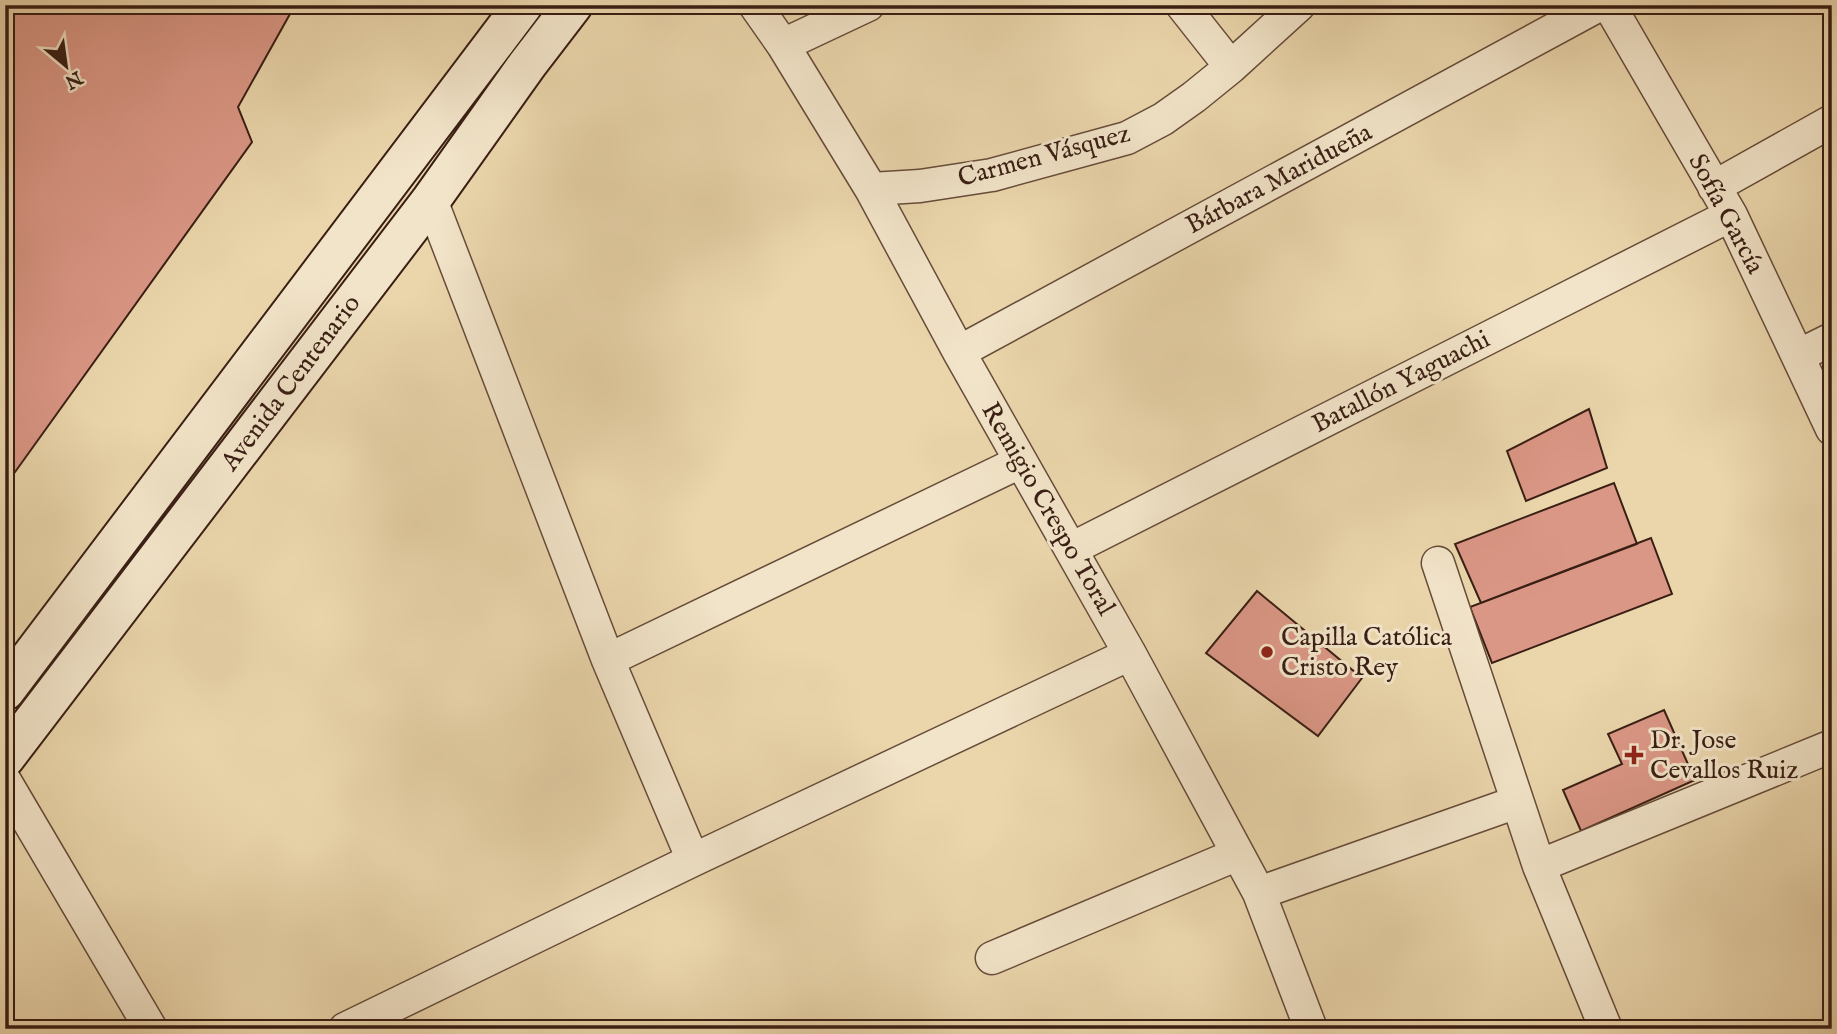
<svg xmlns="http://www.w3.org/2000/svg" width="1837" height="1034" font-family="'IM FELL English',serif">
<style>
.building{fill:#db9786;stroke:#391e14;stroke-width:2}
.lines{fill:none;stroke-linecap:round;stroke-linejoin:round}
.street-casing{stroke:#664c3a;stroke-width:35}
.secondary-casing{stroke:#391e14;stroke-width:42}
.street{stroke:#f2e4c9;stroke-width:32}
.secondary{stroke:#f2e4c9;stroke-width:38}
.poi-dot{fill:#8f2418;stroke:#f2e4c9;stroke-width:2.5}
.labels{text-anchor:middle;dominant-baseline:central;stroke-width:6;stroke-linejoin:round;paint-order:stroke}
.street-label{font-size:26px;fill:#391e14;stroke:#f2e4c9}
.poi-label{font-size:26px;fill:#391e14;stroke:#f2e4c9;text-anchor:start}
</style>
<rect width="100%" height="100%" fill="#ebd6ac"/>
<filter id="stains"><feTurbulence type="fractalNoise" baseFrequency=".00286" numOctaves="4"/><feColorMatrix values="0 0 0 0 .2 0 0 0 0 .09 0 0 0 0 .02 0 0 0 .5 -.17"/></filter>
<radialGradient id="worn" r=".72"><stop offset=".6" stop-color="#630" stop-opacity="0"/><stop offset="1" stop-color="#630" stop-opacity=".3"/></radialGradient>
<path class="building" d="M5,5H295L238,107L252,142L5,486Z
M1589,409L1607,468L1526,501L1507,451Z
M1614,483L1637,544L1481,603L1455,544Z
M1651,538L1672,594L1492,663L1470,607Z
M1257,591L1362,678L1318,736L1206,653Z
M1664,710L1695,780L1581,831L1563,790L1622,764L1608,734Z"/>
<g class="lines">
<g class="street-casing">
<path id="street" d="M755,5L783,45L871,189L959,352L1130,654L1259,893L1311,1029
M1182,5L1231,67
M1609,5L1731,215L1832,429
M783,45L868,5
M1714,187L1832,121
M871,189L920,186L992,175L1127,138L1163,119L1194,97L1231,67L1299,5
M431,200L608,660L693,860
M959,352L1599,5
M1798,356L1832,339
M1071,549L1731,215
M1438,563L1539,866L1606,1029
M608,660L1020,462
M5,781L151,1029
M1539,866L1832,746
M1259,893L1517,802
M992,958L1238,854
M345,1029L693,860L1130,654"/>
</g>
<g class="secondary-casing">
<path id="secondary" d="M5,691L523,5
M5,758L431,200L527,65L573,5"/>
</g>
<use href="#street" class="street"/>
<use href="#secondary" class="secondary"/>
</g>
<g class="poi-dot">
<circle cx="1267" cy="652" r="7"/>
<path d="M1630.5 744.5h7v7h7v7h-7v7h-7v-7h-7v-7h7z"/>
</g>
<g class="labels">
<g class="street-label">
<text transform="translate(1044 156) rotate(-15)">Carmen Vásquez</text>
<text transform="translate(1279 179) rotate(-28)">Bárbara Maridueña</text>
<text transform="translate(1726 214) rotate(62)">Sofía García</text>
<text transform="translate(1401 382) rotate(-27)">Batallón Yaguachi</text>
<text transform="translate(291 383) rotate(-53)">Avenida Centenario</text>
<text transform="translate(1048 509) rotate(60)">Remigio Crespo Toral</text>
</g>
<g class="poi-label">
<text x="1281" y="637">Capilla Católica<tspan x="1281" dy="30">Cristo Rey</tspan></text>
<text x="1650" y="740">Dr. Jose<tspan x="1650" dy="30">Cevallos Ruiz</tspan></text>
</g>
</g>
<rect width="1837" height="1034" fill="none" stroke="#ebd6ac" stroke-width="28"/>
<rect x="7" y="7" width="1823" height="1020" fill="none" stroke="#391e14" stroke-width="3.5"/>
<rect x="14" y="14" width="1809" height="1006" fill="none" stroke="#391e14" stroke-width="2"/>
<g transform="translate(66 66) rotate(151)" stroke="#f2e4c9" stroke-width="5" paint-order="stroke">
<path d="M0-5L12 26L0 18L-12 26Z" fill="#391e14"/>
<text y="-10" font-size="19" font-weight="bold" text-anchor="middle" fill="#391e14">N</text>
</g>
<rect width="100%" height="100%" filter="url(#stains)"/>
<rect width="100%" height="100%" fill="url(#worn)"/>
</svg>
